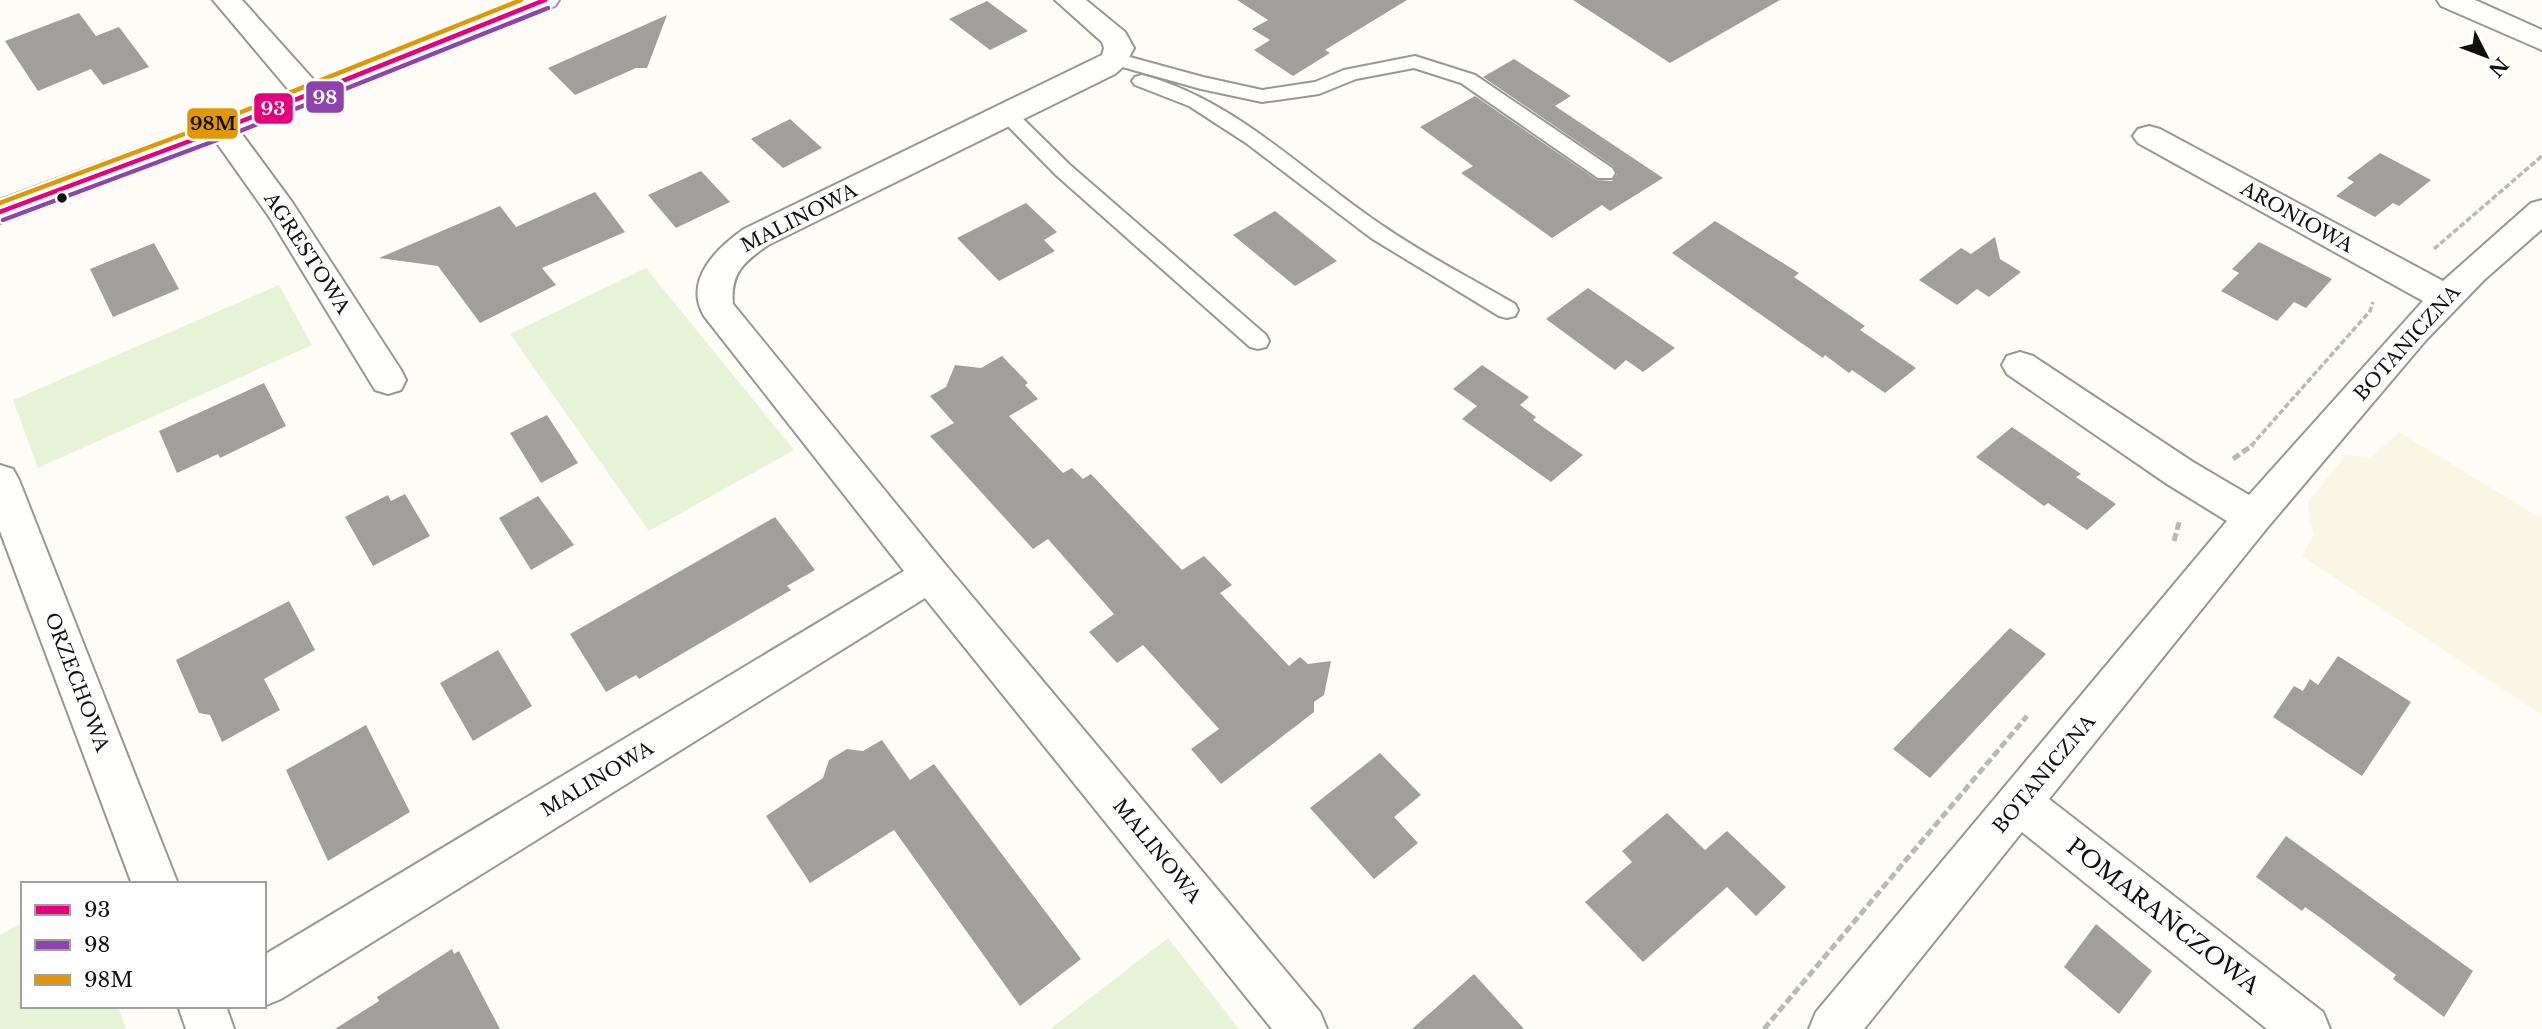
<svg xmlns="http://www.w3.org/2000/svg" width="2542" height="1029" font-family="'Libre Baskerville',serif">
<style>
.farmland{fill:#f9f7e4}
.green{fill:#e7f3d7}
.building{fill:#a19f9c}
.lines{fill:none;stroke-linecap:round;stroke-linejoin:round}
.service-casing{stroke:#979795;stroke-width:4}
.minor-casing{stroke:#979795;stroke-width:4}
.tertiary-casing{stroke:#979795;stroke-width:4}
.path-far1{stroke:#b9b9b8;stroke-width:3.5;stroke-dasharray:6 2.5;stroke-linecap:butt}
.path{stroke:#b9b9b8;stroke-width:5;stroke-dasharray:8 3.5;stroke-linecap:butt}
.service{fill:#fffffe;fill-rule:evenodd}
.minor{fill:#fffffe;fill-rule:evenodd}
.tertiary{fill:#fffffe;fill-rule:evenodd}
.bus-1-casing{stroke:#fff;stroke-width:9}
.bus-2-casing{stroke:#fff;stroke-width:9}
.bus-3-casing{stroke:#fff;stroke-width:9}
.bus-1{stroke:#e5007d;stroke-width:4.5}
.bus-2{stroke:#8e44ad;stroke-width:4.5}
.bus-3{stroke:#e09702;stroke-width:4.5}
.bus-dot{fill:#111;stroke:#fff;stroke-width:2.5}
.labels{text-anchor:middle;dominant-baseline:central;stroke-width:7;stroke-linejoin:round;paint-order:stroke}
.street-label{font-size:19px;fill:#111;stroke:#fff}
.near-street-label{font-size:23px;fill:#111;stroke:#fff}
.line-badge{stroke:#fff;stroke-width:2.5}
.badge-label{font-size:19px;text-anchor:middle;font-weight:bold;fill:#fff}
.pale-badge-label{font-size:19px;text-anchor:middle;font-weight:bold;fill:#111}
</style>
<rect width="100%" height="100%" fill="#fdfcf7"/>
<path class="farmland" d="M2399,432L2542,519V715L2302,556L2314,534L2310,524L2308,502L2346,455L2371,458Z"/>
<path class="green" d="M646,268L794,450L649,531L510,334Z
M279,285L312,345L38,468L13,400Z
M23,922V1006H118L126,1029H0V935Z
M1168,938L1239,1029H1050Z"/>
<path class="building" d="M1237,0H1407L1325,50L1330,53L1293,76L1254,50L1270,40L1252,29L1268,20Z
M1573,0H1780L1670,63Z
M987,1L1028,31L990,50L949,19Z
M79,13L96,36L119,27L149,67L103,85L91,69L38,91L5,41Z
M667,15L647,68H636L575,95L548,68Z
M1514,59L1571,96L1555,106L1663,178L1610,211L1602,205L1552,238L1461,173L1473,166L1420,127L1475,96L1597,180L1612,181L1617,174L1613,166L1483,77Z
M790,119L822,148L783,168L751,139Z
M2380,153L2431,180L2399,206L2393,203L2375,217L2336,196L2354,182L2347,178Z
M701,171L730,202L676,228L648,195Z
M595,192L625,232L542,268L556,285L480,323L438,266L379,258L500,206L516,227Z
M1026,203L1057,232L1044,240L1055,251L999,281L957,238Z
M1275,211L1337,261L1295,286L1233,235Z
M1715,221L1799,273L1794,277L1865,326L1860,330L1916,368L1885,393L1852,370L1849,373L1825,355L1823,358L1672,253Z
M1995,237L2000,259L2021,272L1989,297L1977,289L1957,305L1919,280L1961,248L1971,254Z
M2259,242L2332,279L2306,308L2294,302L2277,321L2221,291L2239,273L2232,269Z
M154,243L179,289L113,317L90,269Z
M1588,288L1675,348L1643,372L1626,360L1615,370L1546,319Z
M1002,356L1028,383L1025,385L1038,399L1009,416L1063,473L1072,468L1083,479L1091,474L1182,570L1204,556L1232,585L1220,593L1289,666L1300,657L1308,664L1331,661L1324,695L1314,702V712L1221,784L1191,749L1219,729L1143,645L1117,663L1089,632L1114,614L1048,539L1033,549L930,436L954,423L930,396L946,387L955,365L981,368Z
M1482,365L1529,397L1520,405L1536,417L1533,420L1583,455L1551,482L1462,419L1477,406L1453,389Z
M264,383L286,426L220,458L218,454L177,473L159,431Z
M547,415L578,463L541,483L510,433Z
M2012,427L2081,474L2076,477L2116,504L2087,530L2048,503L2044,506L1976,457Z
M405,494L430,536L373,566L345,517L388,495L391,501Z
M538,496L574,545L531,570L499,518Z
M775,517L815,570L787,586L791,590L639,679L636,675L606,692L570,634Z
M289,601L315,650L264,679L280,710L222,742L210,715L199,713L176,660Z
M2010,628L2046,654L1930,778L1893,749Z
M498,650L532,706L473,741L440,683Z
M2338,656L2411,702L2362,776L2273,717L2294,686L2303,691L2310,679L2318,685Z
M366,725L410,812L328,861L286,770Z
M882,740L910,780L934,764L1081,959L1020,1006L894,830L810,883L766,816L823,778L829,760L847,749L863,751Z
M1380,753L1421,795L1394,817L1418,843L1374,879L1310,808Z
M1667,813L1705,850L1727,831L1786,887L1756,916L1727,887L1643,962L1585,902L1632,862L1622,851Z
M2286,836L2473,971L2444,1017L2393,979L2396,975L2322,919L2305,907L2302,911L2256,877Z
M2096,924L2152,971L2119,1014L2064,967Z
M452,949L454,954L459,951L500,1029H335L379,1001L377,997Z
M1474,974L1524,1029H1412Z"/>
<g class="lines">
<g class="service-casing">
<path id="service" d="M1115,53L1203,77L1262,90L1315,82L1344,70L1415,56L1475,75L1612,168L1615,173L1612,178H1598L1461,83L1414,68L1356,79L1319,94L1262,102L1201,89L1108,63L1106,59Z
M1142,75C1237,100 1306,175 1386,228C1427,256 1472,279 1515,304L1518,310L1515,316L1507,318L1499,316L1371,238L1246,143L1189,106L1135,85L1132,81L1135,77Z
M1008,109L1015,111L1070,165L1266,335L1269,341L1266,347L1258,349L1250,347L1056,175L1001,119L998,115L1001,111Z"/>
</g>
<g class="minor-casing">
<path id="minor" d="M213,0H242L320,87L324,94L320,101L309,104L298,101Z
M1055,0H1086L1125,32L1134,48L1125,65L1115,74L768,245C744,262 730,273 733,304L944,563L1320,1012L1327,1029H1272L925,598L281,999L264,1006V955L904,571L704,316C683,280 717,248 744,229L1102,55L1104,48L1102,42Z
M2437,0H2475L2542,30V50L2441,6Z
M222,119L233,122L292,202L401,370L406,380L401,390L388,394L375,390L270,218L207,129L211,122Z
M2149,126L2160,129L2443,281L2531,203L2542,200V229L2484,280L2426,340L2267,528L2049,799L2323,1012L2330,1029H2267L2022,832L1864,1029H1809L1816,1012L2227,521L2167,484L2007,374L2002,365L2007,356L2020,352L2033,356L2193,462L2249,495L2423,301L2138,143L2133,136L2138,129Z
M0,465L13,469L19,480L178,884H132L0,531Z
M178,1006H226L234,1029H186Z"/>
</g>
<g class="tertiary-casing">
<path id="tertiary" d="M520,0H559L555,6L233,136L0,223V200L211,122Z"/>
</g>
<path class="path-far1" d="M2434,249L2542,156
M2251,446L2370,311L2373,302"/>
<path class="path" d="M2233,459L2253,445
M2174,541L2180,519
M1764,1029L2027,716"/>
<use href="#service" class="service"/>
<use href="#minor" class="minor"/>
<use href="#tertiary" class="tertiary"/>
<g class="bus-1-casing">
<path id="bus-1" d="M0,212L222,129L545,0"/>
</g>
<g class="bus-2-casing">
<path id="bus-2" d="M3,220L225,137L548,8"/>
</g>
<g class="bus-3-casing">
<path id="bus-3" d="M0,203L219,121L521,0"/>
</g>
<use href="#bus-1" class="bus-1"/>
<use href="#bus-2" class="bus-2"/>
<use href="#bus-3" class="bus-3"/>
</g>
<circle class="bus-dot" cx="62" cy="198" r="6"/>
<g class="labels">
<g class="street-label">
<text transform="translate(2297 217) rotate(29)">ARONIOWA</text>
<text transform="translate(799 218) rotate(-27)">MALINOWA</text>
<text transform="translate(307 253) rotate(57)">AGRESTOWA</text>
<text transform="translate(2407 343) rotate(-48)">BOTANICZNA</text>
<text transform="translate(77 682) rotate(69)">ORZECHOWA</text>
<text transform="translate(2044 774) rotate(-50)">BOTANICZNA</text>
<text transform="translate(597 779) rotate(-31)">MALINOWA</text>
<text transform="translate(1157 851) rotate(51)">MALINOWA</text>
</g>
<g class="near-street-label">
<text transform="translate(2163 916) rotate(38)">POMARAŃCZOWA</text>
</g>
</g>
<g class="line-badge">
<rect x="305" y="80" width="40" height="34" rx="7" fill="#8e44ad"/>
<rect x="253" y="92" width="41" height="33" rx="7" fill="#e5007d"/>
<rect x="186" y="107" width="53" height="33" rx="7" fill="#e09702"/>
</g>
<g class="badge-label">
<text x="325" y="104">98</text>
<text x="273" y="115">93</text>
</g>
<g class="pale-badge-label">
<text x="213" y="130">98M</text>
</g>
<rect x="21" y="882" width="245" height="126" fill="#ffffff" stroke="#a0a0a0" stroke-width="2"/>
<rect x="35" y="905" width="35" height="10" fill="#e5007d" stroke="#a0a0a0" stroke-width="2"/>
<text x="84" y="917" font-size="21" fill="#111111">93</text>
<rect x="35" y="940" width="35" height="10" fill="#8e44ad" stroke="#a0a0a0" stroke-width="2"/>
<text x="84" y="952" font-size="21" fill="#111111">98</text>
<rect x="35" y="975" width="35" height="10" fill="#e09702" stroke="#a0a0a0" stroke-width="2"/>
<text x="84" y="987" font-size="21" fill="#111111">98M</text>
<g transform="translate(2486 56) rotate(132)" stroke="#ffffff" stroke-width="5" paint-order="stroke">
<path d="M0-5L12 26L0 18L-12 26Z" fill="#111111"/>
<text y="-10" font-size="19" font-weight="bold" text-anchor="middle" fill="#111111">N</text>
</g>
</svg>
